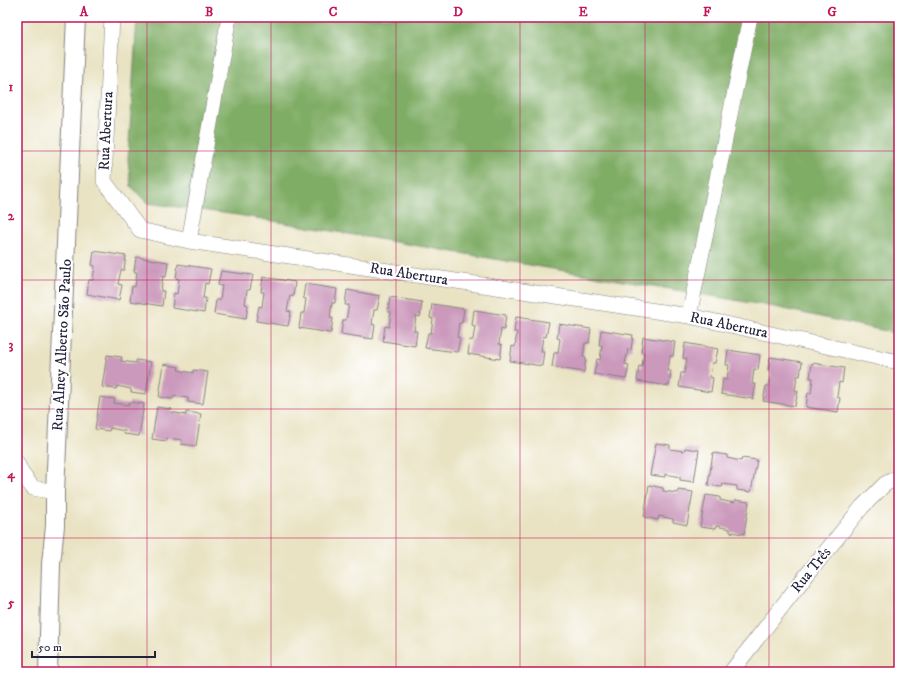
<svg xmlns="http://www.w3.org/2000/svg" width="916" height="689" font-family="'IM FELL DW Pica',serif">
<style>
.forest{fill:#80ad66;stroke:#516850}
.building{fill:#cb99bc}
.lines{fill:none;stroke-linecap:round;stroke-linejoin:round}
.minor-casing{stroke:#86827f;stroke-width:16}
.tertiary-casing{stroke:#86827f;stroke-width:20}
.minor{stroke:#fff;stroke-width:15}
.tertiary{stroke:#fff;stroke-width:18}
.grid{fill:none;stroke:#c2185b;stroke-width:1;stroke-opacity:0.55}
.labels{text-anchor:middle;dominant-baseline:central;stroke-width:4;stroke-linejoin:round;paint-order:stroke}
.street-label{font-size:15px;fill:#22223b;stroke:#fff}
.neatline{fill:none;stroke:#c2185b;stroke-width:1.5}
.grid-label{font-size:13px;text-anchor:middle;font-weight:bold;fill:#c2185b}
</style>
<rect width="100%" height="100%" fill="#fff"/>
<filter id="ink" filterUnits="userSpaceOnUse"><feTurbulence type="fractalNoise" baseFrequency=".025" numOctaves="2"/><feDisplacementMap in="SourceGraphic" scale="8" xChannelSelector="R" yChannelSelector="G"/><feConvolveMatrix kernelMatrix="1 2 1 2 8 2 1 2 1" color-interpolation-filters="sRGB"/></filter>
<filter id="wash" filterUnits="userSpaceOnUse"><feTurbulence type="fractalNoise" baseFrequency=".012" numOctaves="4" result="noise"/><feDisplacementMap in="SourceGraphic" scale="16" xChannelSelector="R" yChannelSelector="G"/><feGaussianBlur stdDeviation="0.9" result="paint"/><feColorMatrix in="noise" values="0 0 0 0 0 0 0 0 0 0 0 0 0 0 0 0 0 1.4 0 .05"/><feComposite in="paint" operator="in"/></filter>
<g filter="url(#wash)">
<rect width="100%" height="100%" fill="#e9e3c3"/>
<path class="forest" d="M137,17H899V334L775,307L238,215L147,203L131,186L128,160Z"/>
<g id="blocks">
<path class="building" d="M94,251L126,256L124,270H121L118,284L122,285L119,300L87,294L89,280H93L95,266L92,265Z
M136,257L168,262L166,277L163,276L161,291H164L162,306L130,301L132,286L135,287L137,272H134Z
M178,264L211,269L208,284L205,283L203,298H206L204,313L172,308L174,293L177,294L179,279L176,278Z
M221,271L253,275L250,290H247L245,304L248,305L246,319L214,314L216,300H220L222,286L218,285Z
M263,277L295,282L293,297L290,296L287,311L291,312L288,326L256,321L259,306L262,307L264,292H261Z
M305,284L337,289L335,303H332L330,318H333L331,333L299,328L301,313H304L306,299L303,298Z
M347,290L380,296L377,310H374L372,324L375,325L373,339L341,334L343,320H346L349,305H345Z
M390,297L422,302L420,317L416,316L414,331H417L415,346L383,341L385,326L389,327L391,312H388Z
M432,304L464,309L462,323H459L457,337L460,338L457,352L425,348L428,333H431L433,319L430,318Z
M474,310L506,315L504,330L501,329L499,344L502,345L500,359L468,354L470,340H473L475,326L472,325Z
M516,317L549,322L546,337L543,336L541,351H544L542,366L510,361L512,346L515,347L517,332H514Z
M559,324L591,329L589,343H585L583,357L586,358L584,372L552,367L554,353H558L560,339L557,338Z
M601,330L633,335L631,350L628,349L625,364L629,365L626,379L594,374L597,359L600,360L602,345H599Z
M643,337L675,342L673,356H670L668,371H671L669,386L637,381L639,366L642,367L644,352H641Z
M685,343L718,349L715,363H712L710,377L713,378L711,392L679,387L681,373H684L687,359L683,358Z
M728,350L760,355L758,370L754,369L752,384H756L753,399L721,394L723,379L727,380L729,365H726Z
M107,355L122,357L121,361L136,363V360L151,362L146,394L131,392V389L117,386L116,389L102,387Z
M770,357L802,362L800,376H797L795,391H798L795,406L763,401L766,386H769L771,372L768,371Z
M812,363L844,368L842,383L839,382L837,397L840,398L838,412L806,407L808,393H811L813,378H810Z
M164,364L179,367L178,370L193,373V370L208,372L203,404L188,402V398L174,396L173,399L159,397Z
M100,397L115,399L114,403L129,405V402L144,404L139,436L124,434L125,431L110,428L109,431L95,429Z
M157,407L172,409L171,412L186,415V412L201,414L196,446L181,444L182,440L167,438L166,441L152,439Z
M656,443L670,445V449L684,451L685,448L699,450L694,482L680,480V477L665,474V477L650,475Z
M713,453L727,455V458L741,461L742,458L757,460L751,492L737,490V486L723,484L722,487L708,485Z
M649,485L663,488V491L678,493V490L693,492L687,525L673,522V519L659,516L658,520L644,517Z
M706,495L720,497V500L734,503L735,500L749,502L744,534L730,532V529L716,526L715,529L700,527Z"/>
</g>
</g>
<g filter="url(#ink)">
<use href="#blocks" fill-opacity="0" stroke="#86827f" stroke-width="1"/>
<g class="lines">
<g class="minor-casing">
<path id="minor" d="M112,17L104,181L140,230L189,241L689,316L899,362
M189,241L229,17
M689,316L750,17
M17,463L22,474L33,488L55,492
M731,672L801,582L862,507L885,484L899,477"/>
</g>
<g class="tertiary-casing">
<path id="tertiary" d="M48,672L51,564L55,526V492L76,17"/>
</g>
<use href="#minor" class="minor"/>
<use href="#tertiary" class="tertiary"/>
</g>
</g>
<path class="grid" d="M147,17V672M271,17V672M396,17V672M520,17V672M645,17V672M769,17V672M17,151H899M17,280H899M17,409H899M17,538H899"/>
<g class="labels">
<g class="street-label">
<text transform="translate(106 131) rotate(-87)">Rua Abertura</text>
<text transform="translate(409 274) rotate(9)">Rua Abertura</text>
<text transform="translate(729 325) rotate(12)">Rua Abertura</text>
<text transform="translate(62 345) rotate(-87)">Rua Alney Alberto São Paulo</text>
<text transform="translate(811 570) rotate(-51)">Rua Três</text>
</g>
</g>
<rect width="916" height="689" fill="none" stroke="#fff" stroke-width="44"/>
<path d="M32 651v6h123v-6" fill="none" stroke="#22223b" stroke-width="2"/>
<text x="38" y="651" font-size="12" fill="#22223b" stroke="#ffffff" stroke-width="3" paint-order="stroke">50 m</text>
<rect x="22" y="22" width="872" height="645" class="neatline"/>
<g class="grid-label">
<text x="84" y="16">A</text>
<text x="209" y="16">B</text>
<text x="333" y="16">C</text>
<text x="458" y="16">D</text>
<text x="583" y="16">E</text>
<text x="707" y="16">F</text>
<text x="832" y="16">G</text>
<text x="11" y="91">1</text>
<text x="11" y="220">2</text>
<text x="11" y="349">3</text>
<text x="11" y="478">4</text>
<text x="11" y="607">5</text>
</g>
</svg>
